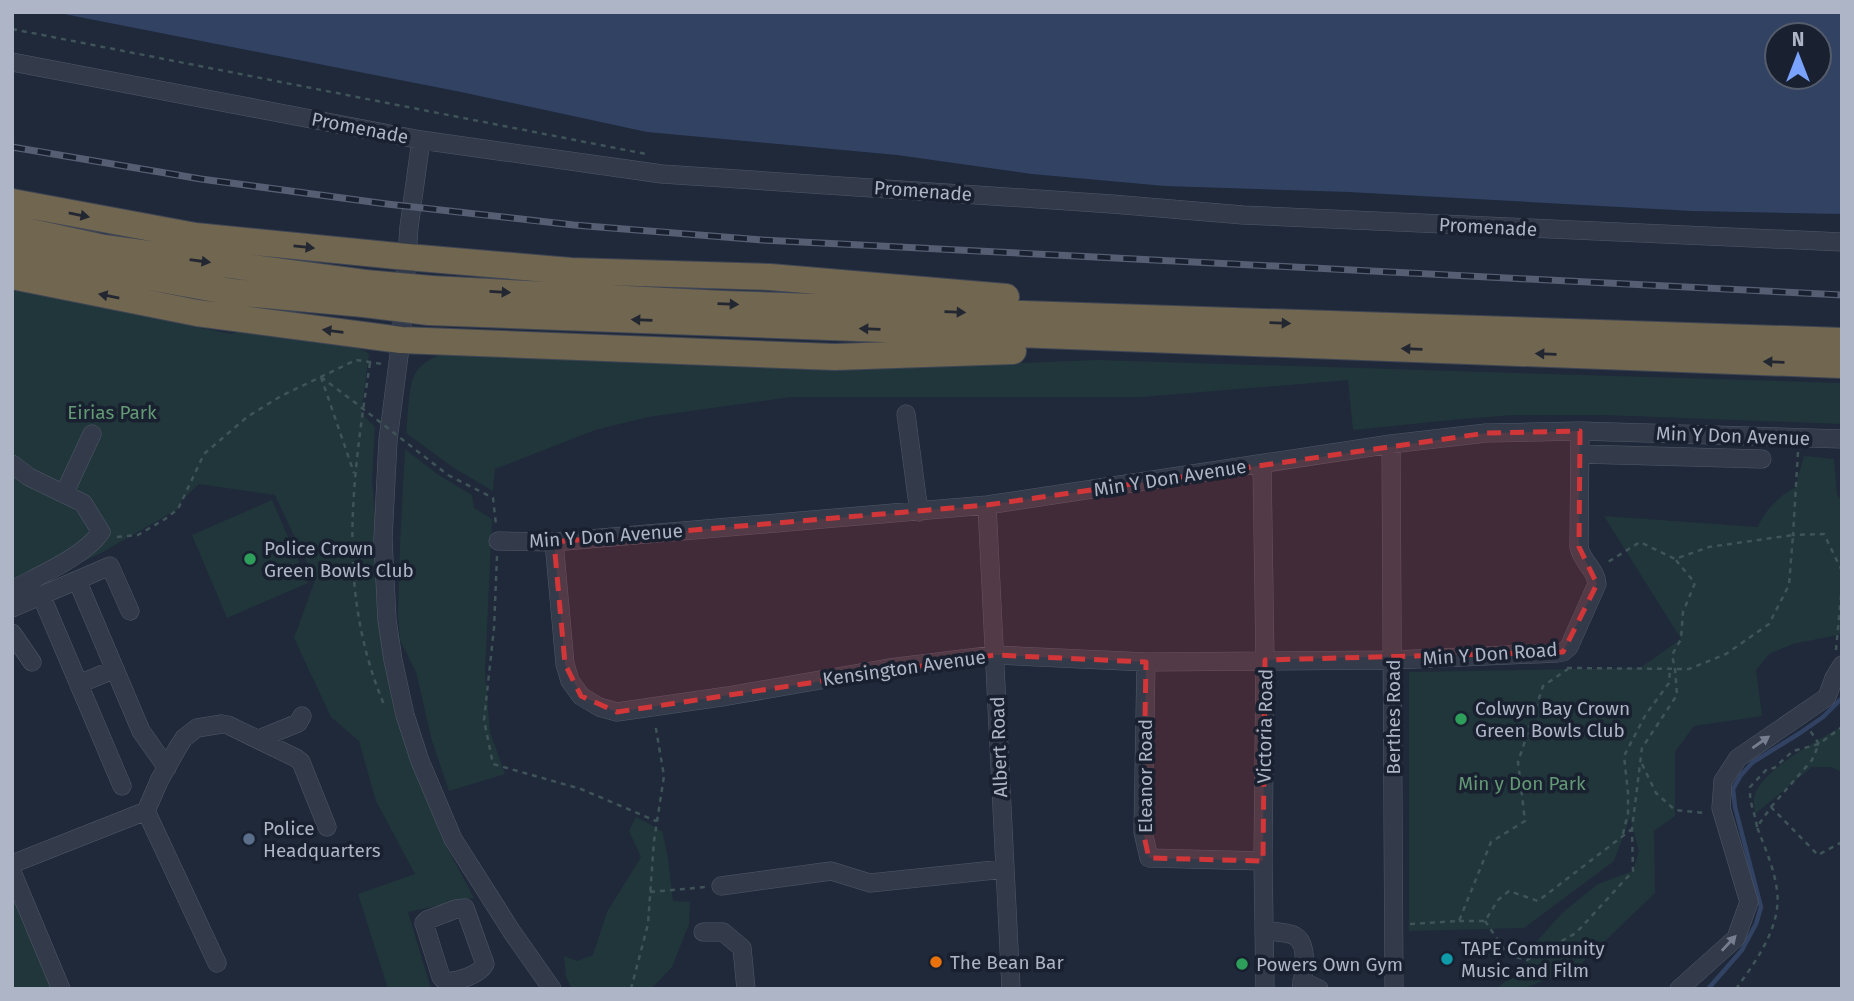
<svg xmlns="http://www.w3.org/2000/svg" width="1854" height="1001" font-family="'Fira Sans',sans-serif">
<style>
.green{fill:#21363b}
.water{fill:#324263;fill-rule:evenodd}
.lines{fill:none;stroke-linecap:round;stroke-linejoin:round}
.stream{stroke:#324263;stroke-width:4.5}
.minor-casing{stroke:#505868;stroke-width:19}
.highway-casing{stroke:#3e4555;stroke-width:28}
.path{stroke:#3f5358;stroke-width:2.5;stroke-dasharray:5 5;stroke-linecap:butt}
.minor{stroke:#333b4a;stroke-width:18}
.highway{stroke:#71664f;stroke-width:26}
.rail-casing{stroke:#555e72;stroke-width:7}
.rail{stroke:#19202f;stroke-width:4.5;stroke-dasharray:13;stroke-linecap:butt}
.highway-bridge-casing{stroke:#3e4555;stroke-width:28;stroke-linecap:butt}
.path-bridge{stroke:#3f5358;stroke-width:2.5;stroke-dasharray:5 5;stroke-linecap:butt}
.highway-bridge{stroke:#71664f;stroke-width:26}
.oneway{fill:#222732}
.oneway2{fill:#767e8f}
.marked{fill:#d23638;fill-opacity:0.2;stroke:#d23638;stroke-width:5;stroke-dasharray:14 9;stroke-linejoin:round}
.leisure-dot{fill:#2e9e5b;stroke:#19202f;stroke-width:2.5}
.service-dot{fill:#5c6f8a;stroke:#19202f;stroke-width:2.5}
.culture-dot{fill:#0f9aa8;stroke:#19202f;stroke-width:2.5}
.food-dot{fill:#e8710a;stroke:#19202f;stroke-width:2.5}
.labels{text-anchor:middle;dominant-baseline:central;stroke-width:7;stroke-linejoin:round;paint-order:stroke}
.street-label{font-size:19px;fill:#adb5c7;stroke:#19202f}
.park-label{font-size:19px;fill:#639974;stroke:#19202f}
.poi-label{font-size:19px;fill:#adb5c7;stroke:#19202f;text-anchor:start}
</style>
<rect width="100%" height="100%" fill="#1f293a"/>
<path class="green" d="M12,288L230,334C239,332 249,329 257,329C280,330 353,340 369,354L361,413L375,427L372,481L381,573L413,759L441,836L474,898L408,912L431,989H388L358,894L415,874L376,801L359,741L331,717L294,638L315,580L275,495L199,484L182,500L178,509L101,553L12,596Z
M446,353L709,366L918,367L1097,360L1842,383V424L1605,415H1514L1461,419L1353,430L1348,380L1141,397H791L648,417L595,430L495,469L493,491L454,468L406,433C408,419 408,388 414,376C419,364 434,356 446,353Z
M405,449L437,474L472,495L474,508L492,519L485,672L490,732L505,774L449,791L432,741L416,672L400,640L398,614L400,544Z
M1804,456L1834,459L1837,495L1842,501V634L1793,644L1769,654L1756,670L1762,716L1694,726L1675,752V816L1654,831L1655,893L1580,965L1523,989H1496L1525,965L1537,941L1563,912L1598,884L1633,871L1639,851L1630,818L1614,861L1524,928L1409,931V672L1640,668L1681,639L1604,516L1758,527C1763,512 1781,494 1795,488Z
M272,500L308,583L227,618L192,535Z
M1842,726V772L1831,767H1812L1755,814C1755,809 1753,802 1754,797C1760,770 1818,741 1842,726Z
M636,817L662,831L668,858L673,901L690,902L689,924L672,967L651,989H572L566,977L564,956L577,961L593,955L607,912L641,857L629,831Z
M12,872L61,989H12Z"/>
<path class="water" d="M54,12H1842V214L1692,211L1349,192L1165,186L1032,174L897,155L647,132L461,92ZM1777,35H1819V77H1777Z"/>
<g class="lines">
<path class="stream" d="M1708,989L1742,950L1756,924L1761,907L1735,807L1733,789L1741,775L1753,762L1800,733L1823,717L1842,698"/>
<g class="minor-casing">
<path id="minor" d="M12,62L421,140L662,174L1112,204L1243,215L1842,242
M421,140L409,227L401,340L388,440L383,539L387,620L393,660L405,715L420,761L453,839L512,932L552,989
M906,414L919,512
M1391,444L1394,989
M1580,454L1762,459
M12,464L29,477L83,503L101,532C85,556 38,576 12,590
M1262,464L1265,660L1263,861L1265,989
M64,494L92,434
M987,505L1011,989
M498,541L554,542L987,505L1391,444L1486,433L1580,431L1842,439
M554,542L565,664L570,681L581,696L599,707L617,712L728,696L889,668L995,655L1146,662L1393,660L1557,653L1563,652L1569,647L1597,584C1596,569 1582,562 1579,547L1580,431
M77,580L141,731L167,768
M41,595L122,786
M12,608L110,566L130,611
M12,633L32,662
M1146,662L1143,832L1149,858L1263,861
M79,684L115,669
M259,739L298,723L302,716
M146,811L160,779L177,749L184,738L197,728L222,724L228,725L296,758L301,762L327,827
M12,864L146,811L217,963
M12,872L61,989
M721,886L831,871L870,883L1004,869
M465,908L485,964C479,975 459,981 446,982L441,977L424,923L427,920L456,909Z
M1264,930C1273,932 1285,932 1293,935C1310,942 1304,975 1301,989
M703,932H723L742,948L746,989
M1302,981L1319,989
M1679,989L1736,938L1749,902L1721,808L1723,781L1738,758L1827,697L1834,678L1842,665"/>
</g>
<g class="highway-casing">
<path id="highway" d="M12,202L195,236L407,257L571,271L770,277L1006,297
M12,228L104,248L365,283
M12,252L232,292L364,304
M12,276L197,313L401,340L835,357L1013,351
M432,289L724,304L1842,341
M429,312L1842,365"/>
</g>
<path class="path" d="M12,29L646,154
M370,363C352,482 336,592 385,707
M321,377L354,473
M321,377L353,401
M1798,452L1793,535L1824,534L1842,571
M448,475L493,498L496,525
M117,537L138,535L165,519L178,509L204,454L247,417L281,396L356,360L382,364
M497,556L494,628L484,720L493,764L581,789L656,821
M1836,650L1842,585
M1567,668L1689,669L1726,654L1769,624L1789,585L1793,535L1709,547L1675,559L1640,542L1608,562
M1642,764L1656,793L1675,810L1705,813
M1771,807L1812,760L1819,744L1809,729
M1757,827C1755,812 1749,804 1750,787L1767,769L1774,768L1793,751L1819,744L1842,727
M1623,834L1628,813V793L1624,756L1646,714L1669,683L1670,669
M650,892L706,887
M1459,921H1485L1498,900L1509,891L1538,901L1632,829
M1485,921L1508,955L1527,960L1576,933L1633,871L1632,829L1642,748L1677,695L1675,669L1672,655L1681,639L1683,612L1695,583L1675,559
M1410,924L1459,921L1491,842L1525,821L1518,762L1543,686L1568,669
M631,989L648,924L654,841L664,776L655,723
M1736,989C1756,961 1782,926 1777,890C1774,868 1765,848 1757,827L1771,807L1818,855L1842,842"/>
<use href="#minor" class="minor"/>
<use href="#highway" class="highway"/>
<g class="rail-casing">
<path id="rail" d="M12,147L201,179L387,204L574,225L762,240L1842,295"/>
</g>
<use href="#rail" class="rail"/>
<g class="highway-bridge-casing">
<path id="highway-bridge" d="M365,283L432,289
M364,304L429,312"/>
</g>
<path class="path-bridge" d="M353,401L448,475"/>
<use href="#highway-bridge" class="highway-bridge"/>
</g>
<defs><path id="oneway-solid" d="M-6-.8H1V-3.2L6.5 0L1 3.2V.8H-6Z" transform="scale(1.75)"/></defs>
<g class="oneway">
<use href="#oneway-solid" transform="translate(79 215) rotate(11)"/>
<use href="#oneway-solid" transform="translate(304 247) rotate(6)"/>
<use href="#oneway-solid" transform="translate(200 261) rotate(8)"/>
<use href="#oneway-solid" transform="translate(500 292) rotate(3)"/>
<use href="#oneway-solid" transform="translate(109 296) rotate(-169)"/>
<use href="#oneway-solid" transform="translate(728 304) rotate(2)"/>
<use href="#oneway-solid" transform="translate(955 312) rotate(2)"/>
<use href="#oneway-solid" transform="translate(642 320) rotate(-178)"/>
<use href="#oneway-solid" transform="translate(1280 323) rotate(2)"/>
<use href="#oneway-solid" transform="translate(870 329) rotate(-178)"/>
<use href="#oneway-solid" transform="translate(333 331) rotate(-173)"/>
<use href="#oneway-solid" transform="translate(1412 349) rotate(-178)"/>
<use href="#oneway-solid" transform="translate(1546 354) rotate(-178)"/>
<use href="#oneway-solid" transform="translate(1774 362) rotate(-178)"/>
</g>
<g class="oneway2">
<use href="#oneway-solid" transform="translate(1761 742) rotate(-35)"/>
<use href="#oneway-solid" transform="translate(1729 943) rotate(-47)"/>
</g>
<path class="marked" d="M1580,431L1579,547L1597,584L1563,652L1265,660L1263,861L1149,858L1143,832L1146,662L995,655L617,712L581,696L565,664L554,542L987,505L1486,433Z"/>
<g class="leisure-dot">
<circle cx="250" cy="559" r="7"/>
<circle cx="1461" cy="719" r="7"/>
<circle cx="1242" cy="964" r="7"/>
</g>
<circle class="service-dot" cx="249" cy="839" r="7"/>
<circle class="culture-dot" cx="1447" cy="959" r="7"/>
<circle class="food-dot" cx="936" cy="962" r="7"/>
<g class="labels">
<g class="street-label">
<text transform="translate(360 128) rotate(11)">Promenade</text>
<text transform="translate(923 191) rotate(4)">Promenade</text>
<text transform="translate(1488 227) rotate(3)">Promenade</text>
<text transform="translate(1733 436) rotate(2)">Min Y Don Avenue</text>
<text transform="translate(1170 478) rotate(-9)">Min Y Don Avenue</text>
<text transform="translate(606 536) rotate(-4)">Min Y Don Avenue</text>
<text transform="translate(1490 654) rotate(-4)">Min Y Don Road</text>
<text transform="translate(904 668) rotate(-8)">Kensington Avenue</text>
<text transform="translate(1393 717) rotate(-90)">Berthes Road</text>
<text transform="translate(1265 726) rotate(-89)">Victoria Road</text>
<text transform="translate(999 747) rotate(-92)">Albert Road</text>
<text transform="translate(1145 776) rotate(-90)">Eleanor Road</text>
</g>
<g class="park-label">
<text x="112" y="412">Eirias Park</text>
<text x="1522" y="783">Min y Don Park</text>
</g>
<g class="poi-label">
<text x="264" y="548">Police Crown<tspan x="264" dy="22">Green Bowls Club</tspan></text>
<text x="1475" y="708">Colwyn Bay Crown<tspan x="1475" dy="22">Green Bowls Club</tspan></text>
<text x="263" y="828">Police<tspan x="263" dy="22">Headquarters</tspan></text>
<text x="1461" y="948">TAPE Community<tspan x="1461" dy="22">Music and Film</tspan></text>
<text x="950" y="962">The Bean Bar</text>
<text x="1256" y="964">Powers Own Gym</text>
</g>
</g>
<rect width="1854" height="1001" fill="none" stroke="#adb5c7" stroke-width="28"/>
<g transform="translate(1798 56)"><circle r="33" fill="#19202f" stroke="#545c6c" stroke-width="2"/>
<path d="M0-5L12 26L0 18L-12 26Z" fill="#7aa3ff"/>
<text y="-10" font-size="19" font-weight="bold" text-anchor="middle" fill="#adb5c7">N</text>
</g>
</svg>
